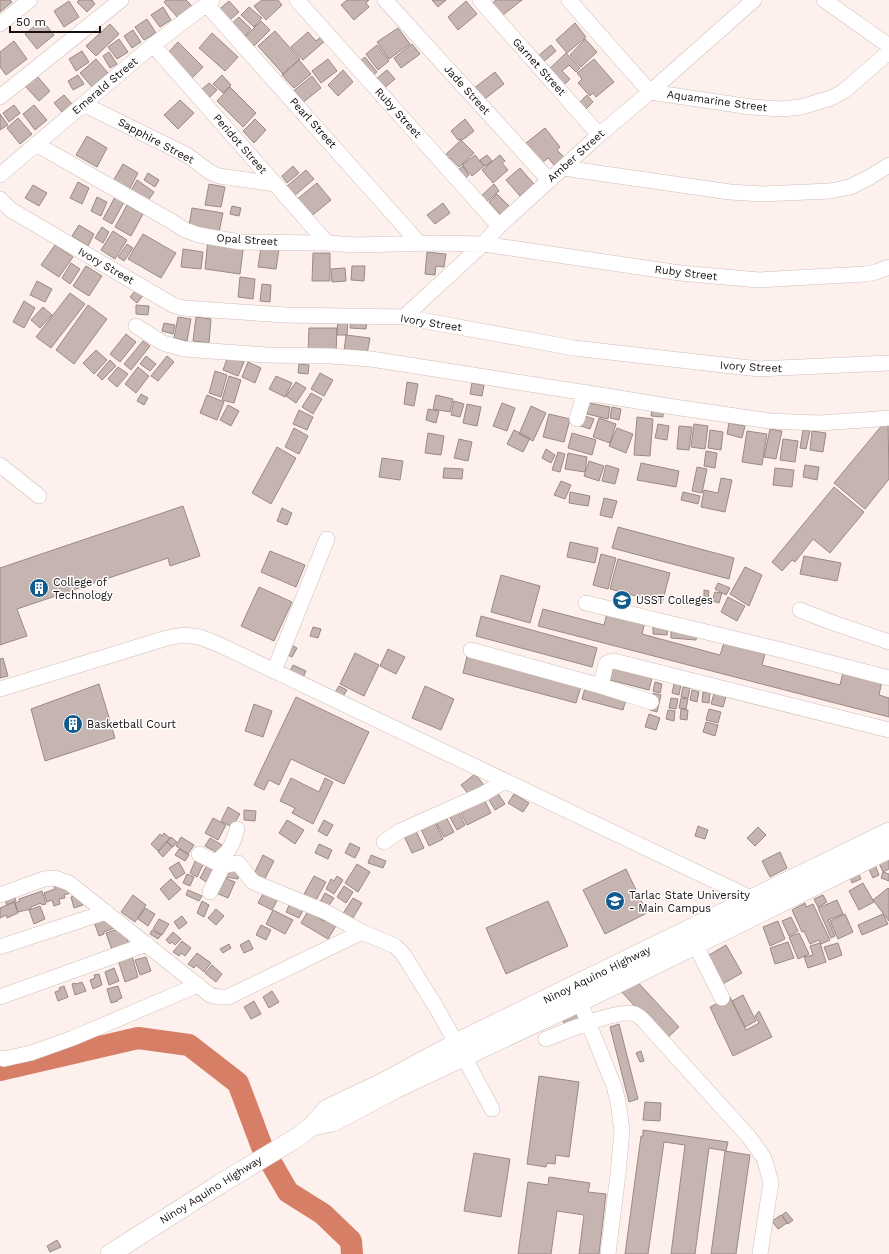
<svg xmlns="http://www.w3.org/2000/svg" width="889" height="1254" font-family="'Work Sans',sans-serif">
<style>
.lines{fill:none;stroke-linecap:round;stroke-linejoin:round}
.river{stroke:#d77e67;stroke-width:22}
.building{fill:#c5b4af;stroke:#9a8a86}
.minor-casing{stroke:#cfbeb9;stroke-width:16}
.major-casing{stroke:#cfbeb9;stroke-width:20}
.minor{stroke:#fff;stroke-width:15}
.major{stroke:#fff;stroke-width:19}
.labels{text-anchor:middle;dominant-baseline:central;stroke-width:3;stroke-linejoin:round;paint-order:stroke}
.street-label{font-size:11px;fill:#150f0e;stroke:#fff}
.poi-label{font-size:11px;fill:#150f0e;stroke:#fff;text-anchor:start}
</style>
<rect width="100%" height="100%" fill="#fef0ec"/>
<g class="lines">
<path class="river" d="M0,1070L138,1038L189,1045L238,1083L262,1147L288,1192L323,1214L351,1241L352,1254"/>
</g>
<path class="building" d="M0,0H10L12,2L0,12Z
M79,0H92L95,4L87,12L77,2Z
M166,0H186L192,6L178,18L164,2Z
M262,0H278L282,5L266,20L254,6Z
M347,0H369L366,3L369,7L354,20L341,5Z
M432,0H446L438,7Z
M496,0H522L499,18L489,6Z
M69,1L79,17L64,27L54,11Z
M229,1L239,12L224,25L214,14Z
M466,1L477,14L458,30L448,17Z
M163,7L171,20L160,27L151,15Z
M249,7L262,18L254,27L241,15Z
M239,17L251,29L243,38L230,25Z
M147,19L156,33L144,40L135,27Z
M42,20L54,35L37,49L25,34Z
M261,21L270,30L254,46L245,37Z
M575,23L586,37L567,53L556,40Z
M110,24L119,34L96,56L86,46Z
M398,28L410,44L389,59L377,42Z
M133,30L141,42L132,48L124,36Z
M275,31L300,59L283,74L258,46Z
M308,32L316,41L322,36L326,40L303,60L291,47Z
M212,33L238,57L225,71L199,48Z
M119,39L128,52L117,59L108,47Z
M585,39L597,52L581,67L570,55Z
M14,41L27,59L6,75L0,67V52Z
M178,42L203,67L189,81L165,56Z
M412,44L420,54L401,68L394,58Z
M377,45L389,61L378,70L366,54Z
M551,45L556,51L542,63L537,57Z
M82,51L89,62L76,71L69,59Z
M109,52L117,64L110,68L103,56Z
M566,53L580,68L576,72L569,65L562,71L570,79L560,89L545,73Z
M365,57L377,72L371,77L359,62Z
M96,59L108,73L92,87L80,73Z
M328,59L337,71L321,83L312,71Z
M594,59L614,82L596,97L593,93L590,96L578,83L582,79L577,73Z
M299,60L311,74L294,88L282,75Z
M343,70L353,82L338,96L328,85Z
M387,70L395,79L383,89L375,80Z
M495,72L504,84L482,101L473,89Z
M78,75L84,84L73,90L68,81Z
M222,75L231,85L223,93L213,84Z
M37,76L50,91L39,101L25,86Z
M312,76L321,88L301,104L292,92Z
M209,83L217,90L209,98L201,90Z
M230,87L256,113L243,127L217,101Z
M64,95L72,104L62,112L54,103Z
M587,95L593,102L584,111L577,105Z
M180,100L194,113L178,129L164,115Z
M14,105L20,113L9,122L3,113Z
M34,105L47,120L35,130L23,114Z
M0,114L8,125L0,130Z
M18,118L32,134L20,144L7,128Z
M255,119L266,130L254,143L243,131Z
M465,119L474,131L464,139L458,140L451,131Z
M545,128L560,147L557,150L565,158L555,166L548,158L542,163L526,143Z
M87,136L107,148L97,167L76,155Z
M461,140L474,153L459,167L450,158L445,163L441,159Z
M475,155L484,166L472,176L462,165Z
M487,155L492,161L485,166L480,160Z
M500,155L505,161L502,163L508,170L493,183L482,170Z
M123,164L138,173L129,190L113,181Z
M293,166L299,173L287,183L282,176Z
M463,166L469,175L461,182L454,173Z
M520,168L534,184L520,196L506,180Z
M306,170L314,179L294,196L286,187Z
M148,173L159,180L155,187L144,180Z
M137,180L154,192L145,205L129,194Z
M78,182L89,188L82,204L70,198Z
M317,183L331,200L309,218L295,201Z
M209,184L225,187L221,207L205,205Z
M494,184L499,191L483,205L478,199Z
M33,185L47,193L39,206L25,198Z
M497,194L510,207L501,215L489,202Z
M97,197L107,202L101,216L91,211Z
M115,197L124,202L112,224L103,219Z
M443,203L450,213L435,224L427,215Z
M127,205L143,214L131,236L115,227Z
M232,206L241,208L239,216L230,214Z
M192,208L223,213L219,232L189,226Z
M79,225L94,234L88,246L72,236Z
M102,227L109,232L103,243L95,238Z
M113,231L127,240L115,259L101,250Z
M143,234L176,253L161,278L128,259Z
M208,239L244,243L240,274L205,269Z
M127,244L133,248L124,261L118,257Z
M55,245L73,257L59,277L41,265Z
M261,247L279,249L276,269L258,267Z
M183,249L203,252L201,269L181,267Z
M427,252L446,254L444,267L436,266L435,275L425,274Z
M313,253H330V281H312Z
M71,263L80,269L70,284L62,278Z
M86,266L102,276L89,296L73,286Z
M352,266H365L364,281L351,280Z
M345,268L346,281L332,282L331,269Z
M240,277L255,279L253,299L238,297Z
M37,281L52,289L45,302L30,295Z
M262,284L271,285L270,302L260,301Z
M139,286L146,292L137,303L130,297Z
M70,293L85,304L51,348L36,337Z
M24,301L35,308L24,328L13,322Z
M88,305L107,319L74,364L56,350Z
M136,305L149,306L148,315L136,314Z
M43,307L52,315L40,328L31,320Z
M178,317L191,319L187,341L174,338Z
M196,317L211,319L209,343L193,341Z
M338,317L348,318L347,335H337Z
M351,318L367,320L366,329L350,328Z
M164,323L175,325L173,334L162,331Z
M309,328H337L336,354L308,353Z
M126,334L136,342L120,362L110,354Z
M346,335L370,338L367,354L344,351Z
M143,341L150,346L131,370L124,364Z
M96,350L107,360L94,374L83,363Z
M146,356L156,364L150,371L140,364Z
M167,356L174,362L158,381L151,376Z
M228,356L244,362L238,376L223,370Z
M110,360L116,366L102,380L97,375Z
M248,362L261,368L255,383L242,377Z
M299,364L309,365L308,374L298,373Z
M118,367L128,374L117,387L108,379Z
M138,367L149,376L136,393L125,384Z
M215,371L227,375L221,397L209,393Z
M320,373L333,380L324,396L311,389Z
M229,376L241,380L234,403L222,400Z
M276,376L292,383L285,397L269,389Z
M296,382L306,388L296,403L286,396Z
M407,382L418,384L414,406L404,404Z
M472,383L484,385L482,396L470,394Z
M311,393L322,399L313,414L302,407Z
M141,394L148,398L144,405L137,401Z
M207,395L224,402L217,420L200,413Z
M436,395L453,399L450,412L433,409Z
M454,401L464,404L460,417L451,415Z
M502,403L515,408L507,431L493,426Z
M589,403L610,407L608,419L587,414Z
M467,404L481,407L477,426L463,423Z
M228,405L239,411L231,426L220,420Z
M531,406L546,413L533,441L519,434Z
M612,407L621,409L619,420L610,418Z
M428,409L439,411L436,423L426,420Z
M299,410L313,417L307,430L293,424Z
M652,410L663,411V417L651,416Z
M549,414L570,419L564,442L543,437Z
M582,415L594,419L590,429L578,425Z
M637,417L653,419L650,456L634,455Z
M599,418L616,424L610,443L593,437Z
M888,418L889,479L865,509L834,483Z
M729,423L745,426L742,438L727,434Z
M658,424L669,426L667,440L655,438Z
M694,424L708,426L705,449L691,447Z
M679,426L692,427L689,450L677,449Z
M294,428L308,436L299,454L285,447Z
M617,428L633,434L626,453L609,446Z
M770,429L782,431L776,459L764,457Z
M514,430L530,438L523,452L507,444Z
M710,430L723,432L721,450L708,448Z
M803,430L810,431L806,449L800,448Z
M747,431L767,434L762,465L742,462Z
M812,431L826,433L823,452L810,450Z
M428,433L444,436L441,455L425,453Z
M572,433L596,440L592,455L568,448Z
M459,439L472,442L468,461L454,458Z
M783,439L798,441L795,462L780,460Z
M277,447L296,458L271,504L252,493Z
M546,449L555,455L551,463L542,458Z
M706,451L717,453L715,468L704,466Z
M558,452L565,454L560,472L552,470Z
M568,453L587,457L585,472L565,469Z
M382,458L403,461L400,480L379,477Z
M589,461L604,466L599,481L584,476Z
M641,463L679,471L676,487L637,480Z
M606,465L619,469L615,484L602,481Z
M805,465L819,467L817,480L803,477Z
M697,467L707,469L702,493L692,491Z
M444,468L463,469L462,479L443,478Z
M775,468L794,470L792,487L773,485Z
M721,478L732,480L725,512L701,507L704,490L718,493Z
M561,481L571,485L565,499L554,495Z
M834,487L864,512L830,553L813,539L795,562L792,560L782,571L772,562Z
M570,492L590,496L588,506L569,503Z
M683,492L700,496L698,504L681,500Z
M604,498L617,501L612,518L600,515Z
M183,506L200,556L170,566L168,558L17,609L27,636L0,645V568Z
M282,508L292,513L287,525L277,521Z
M618,527L734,558L729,579L612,548Z
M570,542L598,548L595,563L567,557Z
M270,551L305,565L296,587L261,572Z
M601,554L616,558L608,589L593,585Z
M804,556L841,563L837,581L800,574Z
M618,559L670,573L662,603L610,589Z
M745,567L762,575L749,606L730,594Z
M501,575L540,586L530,623L491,612Z
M718,583L730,588L726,595L715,589Z
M259,587L292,602L274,641L241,626Z
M704,590L709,591L708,600H704Z
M715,592L722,593L719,603L712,601Z
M728,597L745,606L737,621L721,612Z
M543,609L604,625L607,613L645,622L642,634L720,655L724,643L765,654L762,665L840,685L843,672L882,681L879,695L889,698V717L538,626Z
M481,616L597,648L592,667L476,636Z
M653,625L668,626L667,635L653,634Z
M313,627L321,629L318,638L310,636Z
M671,630L697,633L696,640L671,638Z
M288,643L297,648L292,657L284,653Z
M388,649L405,657L396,674L380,666Z
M468,652L582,683L576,703L463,673Z
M355,653L379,665L364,696L340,684Z
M3,658L8,676L0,678V659Z
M614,663L653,674L649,690L610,680Z
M293,665L306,671L301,682L288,676Z
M655,682L662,684L660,693L653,691Z
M99,684L115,738L45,761L31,709Z
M674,684L681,685L679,695L672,693Z
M586,685L627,696L623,710L582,699Z
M339,686L347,690L342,698L334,694Z
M425,686L454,699L441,730L412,718Z
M683,687L690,688L688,698L681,697Z
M692,690L699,692L697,702L690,700Z
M715,690L727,693L723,707L711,704Z
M703,692L710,693L709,703L702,702Z
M653,693L661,695L657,712L650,710Z
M296,697L369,732L344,784L291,759L279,785L269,780L264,790L254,785Z
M671,698L678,699L676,709L669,708Z
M681,698L688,699L686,709L679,708Z
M254,704L272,711L263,737L245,731Z
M681,709L688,710L687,720L680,719Z
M709,709L721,712L718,723L706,720Z
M668,710L675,711L674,721L666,719Z
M649,714L660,718L656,730L645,727Z
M706,722L718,725L715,736L703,732Z
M475,774L484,785L470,796L461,785Z
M291,778L319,792L325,778L333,782L313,824L292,813L295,808L280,801Z
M495,789L505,804L495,810L486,795Z
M514,794L529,803L523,812L508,803Z
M482,795L491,813L467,825L458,807Z
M228,807L240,814L232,827L221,821Z
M456,807L465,825L457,830L447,812Z
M244,810L256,811L255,821L244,820Z
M444,813L454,832L444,837L434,818Z
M213,818L226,825L218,840L205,833Z
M433,818L443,839L429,846L419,825Z
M287,820L304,830L295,844L279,833Z
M324,820L333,825L327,836L318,831Z
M698,826L708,830L705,839L695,836Z
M758,827L766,835L755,846L747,838Z
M416,831L424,848L412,853L404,836Z
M164,833L170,838L158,851L151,844L160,834L162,836Z
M171,837L177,842L173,847L167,842Z
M181,837L194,845L188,854L176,846Z
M210,838L222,845L218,853L205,846Z
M167,842L172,847L163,857L158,852Z
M350,843L360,848L355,858L345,853Z
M319,844L332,850L328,859L315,853Z
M179,849L189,855L185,861L175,855Z
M780,852L787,868L770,877L762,861Z
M263,855L274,861L263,882L253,876Z
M371,855L386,861L383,868L368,863Z
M889,856V869L883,872L878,861Z
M196,859L204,863L197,877L190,873Z
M179,862L185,873L176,879L169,868Z
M357,864L370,872L358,892L345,883Z
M207,865L217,871L210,884L200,878Z
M875,865L879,875L873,878L868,867Z
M227,869L239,871L238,879L226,877Z
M626,869L647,913L605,934L583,890Z
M883,872L889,874V881L881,878Z
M858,873L861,879L852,883L850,876Z
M187,874L194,877L190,886L183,883Z
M220,876L235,882L228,898L214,892Z
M314,876L326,882L315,902L303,896Z
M337,876L343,880L334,894L326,889L331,879L334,881Z
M171,879L181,889L169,900L160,889Z
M66,883L70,893L64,895L65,898L59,899L60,904L54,906L52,900L47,902L44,893L55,889L54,887Z
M863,883L874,902L859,910L849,891Z
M344,886L353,892L346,903L337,897Z
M888,888L889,889V921L873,900Z
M188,890L202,896L199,901L186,895Z
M265,890L279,897L272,910L258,903Z
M42,891L46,904L42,905L41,903L31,907V909L18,912L15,903L20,901L19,899Z
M325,893L334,898L328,907L320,902Z
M80,894L83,905L74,908L71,897Z
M14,895L16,901L7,905L4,899Z
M133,895L146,905L135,922L121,912Z
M823,895L827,902L818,907L814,899Z
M353,898L362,903L351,921L342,915Z
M292,899L305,906L299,918L286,912Z
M837,900L843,914L828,920L835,936L831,938L818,908Z
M202,901L209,905L204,917L197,913Z
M548,901L568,946L506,974L486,928Z
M14,902L18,913L7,918L6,915L0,918V908Z
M805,903L806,907L813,904L830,940L821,944L819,940L810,944L804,931L802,932L792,910Z
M40,906L45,919L34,924L29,910Z
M145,908L155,914L148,926L138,919Z
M216,909L224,916L216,925L208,918Z
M273,910L293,920L285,934L266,924Z
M308,911L324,921L328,918L337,924L328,939L301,923Z
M845,914L853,932L838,939L830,921Z
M883,914L888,924L862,935L858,925Z
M106,915L119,926L104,932V934L99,936L93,919Z
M182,916L187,923L179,929L174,922Z
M791,917L798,931L789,936L782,921Z
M159,919L169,924L162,935L153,929Z
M778,921L785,939L770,946L763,927Z
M261,925L271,930L266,940L256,935Z
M123,927L129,944L112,950L106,933Z
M152,930L161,935L158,939L150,934Z
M173,932L181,939L175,945L172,942L170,944L166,940Z
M799,933L809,954L798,959L789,937Z
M249,940L253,949L244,953L240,945Z
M182,941L191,948L185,956L181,953L179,956L173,952Z
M788,942L794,958L775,964L770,948Z
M820,943L826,962L808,968L804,957L813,955L810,946Z
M838,943L842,955L829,960L824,947Z
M229,944L231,948L223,953L220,949Z
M726,945L742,973L719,986L709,955Z
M197,953L211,963L204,972L196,965L194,968L188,964Z
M132,956L138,977L125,982L118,960Z
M146,957L151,971L140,975L135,960Z
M212,965L222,974L216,982L205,973Z
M114,968L119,981L109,985L105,972Z
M99,974L102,985L93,989L90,980L95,978L94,975Z
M634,978L679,1027L665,1040L621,991Z
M82,982L86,991L75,995L72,984L75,983L76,984Z
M64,986L68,997L58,1001L55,992L60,990L59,988Z
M118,986L122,998L117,1000L118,1001L111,1003L107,989Z
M272,991L279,1002L269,1008L263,997Z
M743,995L756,1021L745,1027L732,1001Z
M730,997L746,1030L759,1023L755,1016L759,1011L772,1037L733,1056L710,1007Z
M254,1001L261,1014L251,1019L244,1007Z
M576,1012L580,1022L566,1028L562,1018Z
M619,1024L638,1099L629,1102L610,1027Z
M641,1051L644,1061L640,1062L636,1053Z
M539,1076L579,1082L569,1157L556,1155L555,1164L547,1163L546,1167L527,1164Z
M645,1102L661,1103L660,1121L643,1120Z
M643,1130L728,1142L726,1151L709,1148L695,1254H671L685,1145L664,1142L648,1254H625L641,1136H643Z
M725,1151L750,1155L736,1254H711Z
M474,1153L510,1159L501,1217L464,1211Z
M549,1177L590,1183L588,1192L606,1194L599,1254H579L584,1215L557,1211L551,1254H518L528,1182L548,1185Z
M786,1212L793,1220L788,1224L782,1215Z
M781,1215L787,1223L778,1229L772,1221Z
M57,1240L61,1247L50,1252L47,1246Z"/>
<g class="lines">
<g class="minor-casing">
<path id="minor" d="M297,0L499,226
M385,0L549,180
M480,0L599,135
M569,0L650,92L751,107L782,109L801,107L831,98L844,91L889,52
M824,0L889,46
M206,4L419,243
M0,24L30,0
M153,45L327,243
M0,97L121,0
M83,104L187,155L210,172L219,176L275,184
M36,144L171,221L185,230L199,235L240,242L327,243L355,245L435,243L483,244L680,273L759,280L865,274L876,272L889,267
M563,168L730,192L762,194L830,191L850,187L870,177L889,165
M0,175L153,45L212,0
M0,199L11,210L173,305L183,308L285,315L404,317L574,348L759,369L889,363
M404,317L483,244L499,226L599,135L650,92L754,0
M136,326L163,343L184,349L266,355L331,356L371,359L619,398L667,406L770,421L819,423L864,420L889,418
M577,419L585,392
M0,465L39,496
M586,603L777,649L889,678
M800,610L828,621L889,642
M471,650L601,686L651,702
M274,671L327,539
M601,686L606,664L609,662L614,661L889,730
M0,689L167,638L183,635L200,637L220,645L753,899
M384,842L400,831L483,794L505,781
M199,854L223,866L238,863L253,882L326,912L362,932L395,946L403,954L436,1007L464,1057L492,1109
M215,862C230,852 232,846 237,829
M210,892L223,866
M0,895L44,879L55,878L69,883L210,995L218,997H228L362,932
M696,946L722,998
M0,947L106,912
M0,997L147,944
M580,1002L614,1086L618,1102L622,1130L618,1174L608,1254
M546,1039C564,1032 619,1008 635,1014C638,1015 642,1019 644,1021L749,1137L764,1158L771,1182L760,1254
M0,1058L4,1059L31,1053L73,1038L198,985"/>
</g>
<g class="major-casing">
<path id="major" d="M312,1126L333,1122L395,1089L580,1002L889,849
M110,1254L220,1184L298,1137L312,1126L327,1109L384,1082L456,1043L889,832"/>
</g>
<use href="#minor" class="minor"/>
<use href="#major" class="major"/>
</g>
<defs>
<g id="building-disc" transform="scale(1)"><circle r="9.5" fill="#105a8e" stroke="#fff"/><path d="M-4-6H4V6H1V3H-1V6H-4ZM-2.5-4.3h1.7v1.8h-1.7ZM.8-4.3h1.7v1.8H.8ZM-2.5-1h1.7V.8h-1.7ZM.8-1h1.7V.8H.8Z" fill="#fff"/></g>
<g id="university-disc" transform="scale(1)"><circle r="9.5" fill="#105a8e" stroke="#fff"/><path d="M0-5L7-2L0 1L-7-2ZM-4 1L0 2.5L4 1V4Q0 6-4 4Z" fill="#fff"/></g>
</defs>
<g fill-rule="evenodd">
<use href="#building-disc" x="39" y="588"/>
<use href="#university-disc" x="622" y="600"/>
<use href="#building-disc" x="73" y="724"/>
<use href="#university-disc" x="615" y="901"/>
</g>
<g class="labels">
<g class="street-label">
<text transform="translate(539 67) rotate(48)">Garnet Street</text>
<text transform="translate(105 86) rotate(-40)">Emerald Street</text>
<text transform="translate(467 90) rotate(48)">Jade Street</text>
<text transform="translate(717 101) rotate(8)">Aquamarine Street</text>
<text transform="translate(398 113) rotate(48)">Ruby Street</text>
<text transform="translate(313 123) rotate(48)">Pearl Street</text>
<text transform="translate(156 141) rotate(28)">Sapphire Street</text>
<text transform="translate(240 144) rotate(49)">Peridot Street</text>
<text transform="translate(576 156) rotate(-42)">Amber Street</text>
<text transform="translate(247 240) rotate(4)">Opal Street</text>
<text transform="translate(106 266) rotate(30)">Ivory Street</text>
<text transform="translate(686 273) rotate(7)">Ruby Street</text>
<text transform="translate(431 323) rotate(9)">Ivory Street</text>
<text transform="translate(751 367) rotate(3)">Ivory Street</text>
<text transform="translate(597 975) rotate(-26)">Ninoy Aquino Highway</text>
<text transform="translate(211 1190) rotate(-32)">Ninoy Aquino Highway</text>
</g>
<g class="poi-label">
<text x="53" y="582">College of<tspan x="53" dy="13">Technology</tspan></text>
<text x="636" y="600">USST Colleges</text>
<text x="87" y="724">Basketball Court</text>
<text x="629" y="895">Tarlac State University<tspan x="629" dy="13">- Main Campus</tspan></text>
</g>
</g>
<path d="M10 26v6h90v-6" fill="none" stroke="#150f0e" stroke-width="2"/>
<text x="16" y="26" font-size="12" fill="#150f0e" stroke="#ffffff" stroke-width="3" paint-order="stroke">50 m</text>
</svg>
